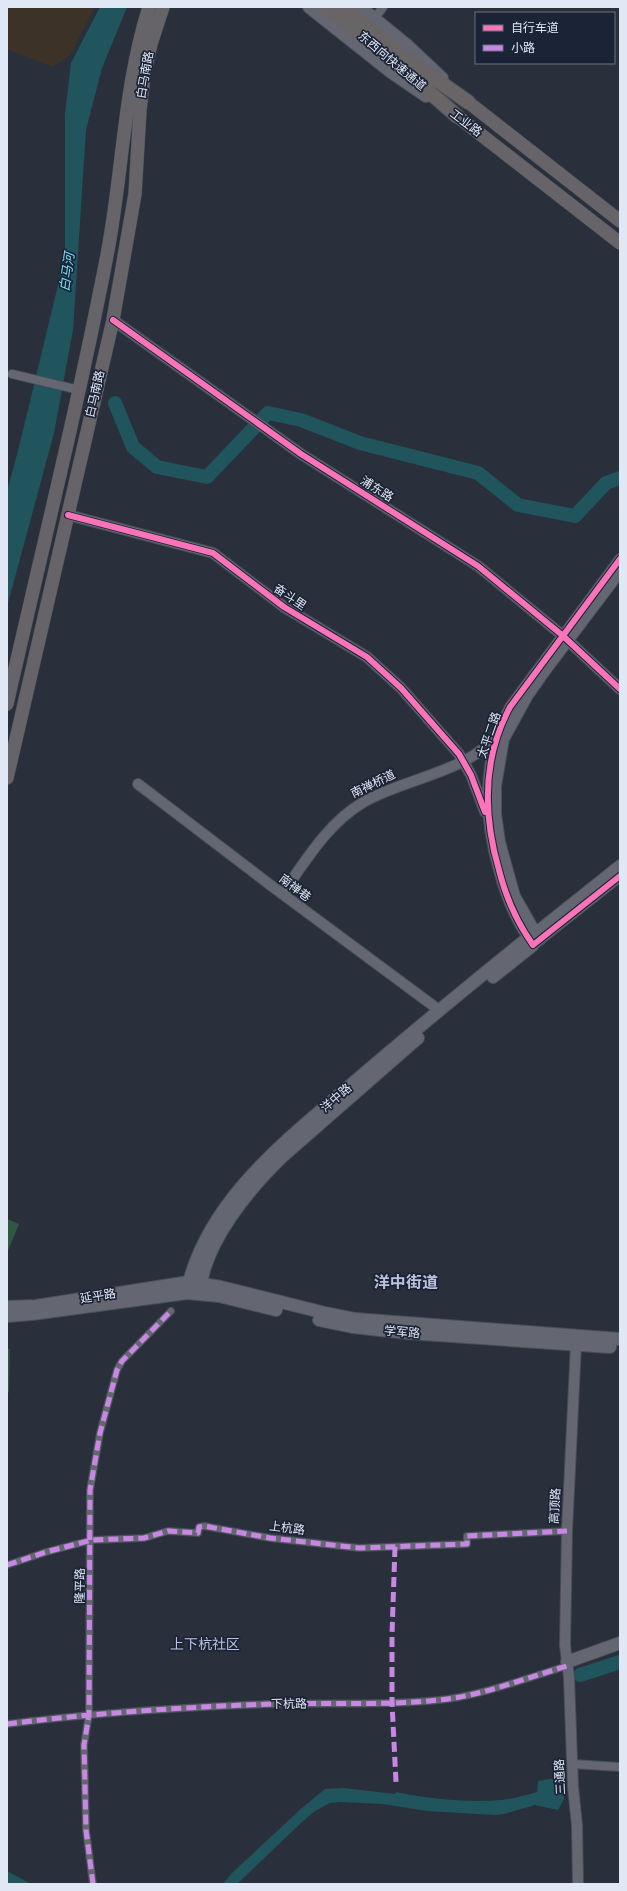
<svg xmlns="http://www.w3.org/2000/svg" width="627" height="1891" font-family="'Fira Sans','Noto Sans SC',sans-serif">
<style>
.commercial{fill:#3d3228}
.green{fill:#2e5841}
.water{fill:#20555e}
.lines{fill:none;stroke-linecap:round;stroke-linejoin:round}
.river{stroke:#20555e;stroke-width:14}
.pedestrian-casing{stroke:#494e58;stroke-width:8}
.minor-casing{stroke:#494e58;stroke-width:10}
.tertiary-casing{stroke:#494e58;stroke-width:12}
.secondary-casing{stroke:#494e58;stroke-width:14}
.primary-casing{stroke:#494e58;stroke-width:14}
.trunk-casing{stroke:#494e58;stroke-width:16}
.pedestrian{stroke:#646771;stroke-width:6}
.minor{stroke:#646771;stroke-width:8}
.tertiary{stroke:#646771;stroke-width:10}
.secondary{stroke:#646771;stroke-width:12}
.primary{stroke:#676469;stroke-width:13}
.trunk{stroke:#696466;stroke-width:14}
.quiet{stroke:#c787e3;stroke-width:5;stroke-dasharray:10 5;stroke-linecap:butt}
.cycleway-casing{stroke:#1b2336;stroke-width:8}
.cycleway{stroke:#fb73b8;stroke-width:6}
.labels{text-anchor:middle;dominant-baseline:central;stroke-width:3.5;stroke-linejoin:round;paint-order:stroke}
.street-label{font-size:12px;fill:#e1e8f5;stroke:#1b2336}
.water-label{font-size:13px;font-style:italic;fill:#73e4f7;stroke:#1b2336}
.quarter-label{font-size:14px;fill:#b8c4dd;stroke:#1b2336}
.district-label{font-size:16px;font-weight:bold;fill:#b8c4dd;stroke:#1b2336}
</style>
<rect width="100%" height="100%" fill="#2a303b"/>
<path class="commercial" d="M7,7H95L70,55L52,67L7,49Z"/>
<path class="green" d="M7,1219L19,1224L7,1253Z
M7,1349H10L9,1391L7,1396Z"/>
<path class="water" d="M100,7H127L102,68L86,130L73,330L54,433L7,607V491L19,447L65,256V114L71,63Z
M620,1658V1668L587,1678L584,1670Z
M562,1777L564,1799L558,1810L535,1805L504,1814L495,1815L427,1811L383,1804L340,1802L330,1803L315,1811L301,1823L237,1884H223L232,1873L303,1807L325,1789L343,1788L395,1794L396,1792C431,1799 466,1803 501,1800C513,1799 526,1795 537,1792L538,1781Z
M7,1871L31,1884H7Z"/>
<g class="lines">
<path class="river" d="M115,403L133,447L157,467L207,477L268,413L301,420L360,443L478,473L518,505L575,516L606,483L620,478
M580,1675L620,1662"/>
<g class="pedestrian-casing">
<path id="pedestrian" d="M7,1565L46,1552L92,1540L144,1538L168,1531L198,1533L199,1527L204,1526L270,1538L359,1548L467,1544V1536L567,1531
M7,1724C95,1713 184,1707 273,1704C328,1702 384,1706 439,1700C481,1696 526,1678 567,1666
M93,1884L86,1830L84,1745L89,1714L90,1490L100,1433L117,1370L122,1361L171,1311"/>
</g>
<g class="minor-casing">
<path id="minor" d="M375,18L383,7
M12,374L79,390
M573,1764L620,1767"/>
</g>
<g class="tertiary-casing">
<path id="tertiary" d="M113,320L301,454L478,566L562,635L620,689
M68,515L213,553L284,607L367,657L401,688L459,754L471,775L485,812
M620,559L510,707C482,759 483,815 499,870C506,898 516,921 533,945L620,876
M138,784L269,884L439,1010
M282,894C305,862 327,824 362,803C399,780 472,771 496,735
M531,936L620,865
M540,940L515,896L500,842L496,814V786L504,739L527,697L543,674L620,572
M576,1344L567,1531L565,1645L569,1678L573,1787L577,1825L578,1884"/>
</g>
<g class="secondary-casing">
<path id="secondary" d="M309,7L391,72L426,96
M360,7L408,46L442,78
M493,977L533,945
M187,1290C208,1197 292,1136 360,1077C415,1030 471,984 528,938
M200,1290C205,1241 249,1189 283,1156L418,1038
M7,1307L36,1306L189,1282L221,1287L325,1313L355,1319L620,1339
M7,1316L32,1314L187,1293L219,1296L276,1310
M319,1320L353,1327L408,1333L610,1347
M567,1662L620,1643"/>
</g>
<g class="primary-casing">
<path id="primary" d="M468,102L620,221
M457,116L620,243
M7,704C41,553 79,402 108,250C123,169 124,86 149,7
M7,778L113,320L135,194L140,110L144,76L151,44L163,7"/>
</g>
<g class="trunk-casing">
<path id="trunk" d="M326,7L397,64L457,116
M342,7L403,56L468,102"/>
</g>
<use href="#pedestrian" class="pedestrian"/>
<use href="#minor" class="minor"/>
<use href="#tertiary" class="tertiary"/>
<use href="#secondary" class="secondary"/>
<use href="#primary" class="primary"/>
<use href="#trunk" class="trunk"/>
<path class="quiet" d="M395,1547L392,1634V1703L396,1782
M7,1565L46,1552L92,1540L144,1538L168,1531L198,1533L199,1527L204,1526L270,1538L359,1548L467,1544V1536L567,1531
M7,1724C95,1713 184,1707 273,1704C328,1702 384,1706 439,1700C481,1696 526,1678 567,1666
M93,1884L86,1830L84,1745L89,1714L90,1490L100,1433L117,1370L122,1361L171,1311"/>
<g class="cycleway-casing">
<path id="cycleway" d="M113,320L301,454L478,566L562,635L620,689
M68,515L213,553L284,607L367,657L401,688L459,754L471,775L485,812
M620,559L510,707C482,759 483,815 499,870C506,898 516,921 533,945L620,876"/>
</g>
<use href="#cycleway" class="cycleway"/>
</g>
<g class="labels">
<g class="street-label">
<text transform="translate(392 61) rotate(40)">东西向快速通道</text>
<text transform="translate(145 75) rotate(-80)">白马南路</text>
<text transform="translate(466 123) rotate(37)">工业路</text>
<text transform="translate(95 394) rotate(-77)">白马南路</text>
<text transform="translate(377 489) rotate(32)">浦东路</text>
<text transform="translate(290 597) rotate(34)">奋斗里</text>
<text transform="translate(489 735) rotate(-71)">太平二路</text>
<text transform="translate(373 784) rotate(-26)">南禅桥道</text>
<text transform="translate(295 888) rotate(37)">南禅巷</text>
<text transform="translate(336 1098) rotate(-41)">洋中路</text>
<text transform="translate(98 1296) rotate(-9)">延平路</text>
<text transform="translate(402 1332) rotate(5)">学军路</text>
<text transform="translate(555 1506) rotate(-87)">高顶路</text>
<text transform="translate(287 1528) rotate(7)">上杭路</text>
<text transform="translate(80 1586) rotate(-89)">隆平路</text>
<text transform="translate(289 1704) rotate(-1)">下杭路</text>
<text transform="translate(560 1777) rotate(-93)">三通路</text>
</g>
<g class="water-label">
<text transform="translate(67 272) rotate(-82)">白马河</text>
</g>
<g class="quarter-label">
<text x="205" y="1644">上下杭社区</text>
</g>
<g class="district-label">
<text x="406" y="1282">洋中街道</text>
</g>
</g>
<rect width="627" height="1891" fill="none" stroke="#e1e8f5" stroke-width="16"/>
<rect x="475" y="12" width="140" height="52" fill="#1b2336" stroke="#6a7282"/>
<rect x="483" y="25" width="20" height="6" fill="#fb73b8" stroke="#6a7282"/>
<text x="511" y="32" font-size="12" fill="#e1e8f5">自行车道</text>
<rect x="483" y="45" width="20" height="6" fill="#c787e3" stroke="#6a7282"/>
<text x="511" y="52" font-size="12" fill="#e1e8f5">小路</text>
</svg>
